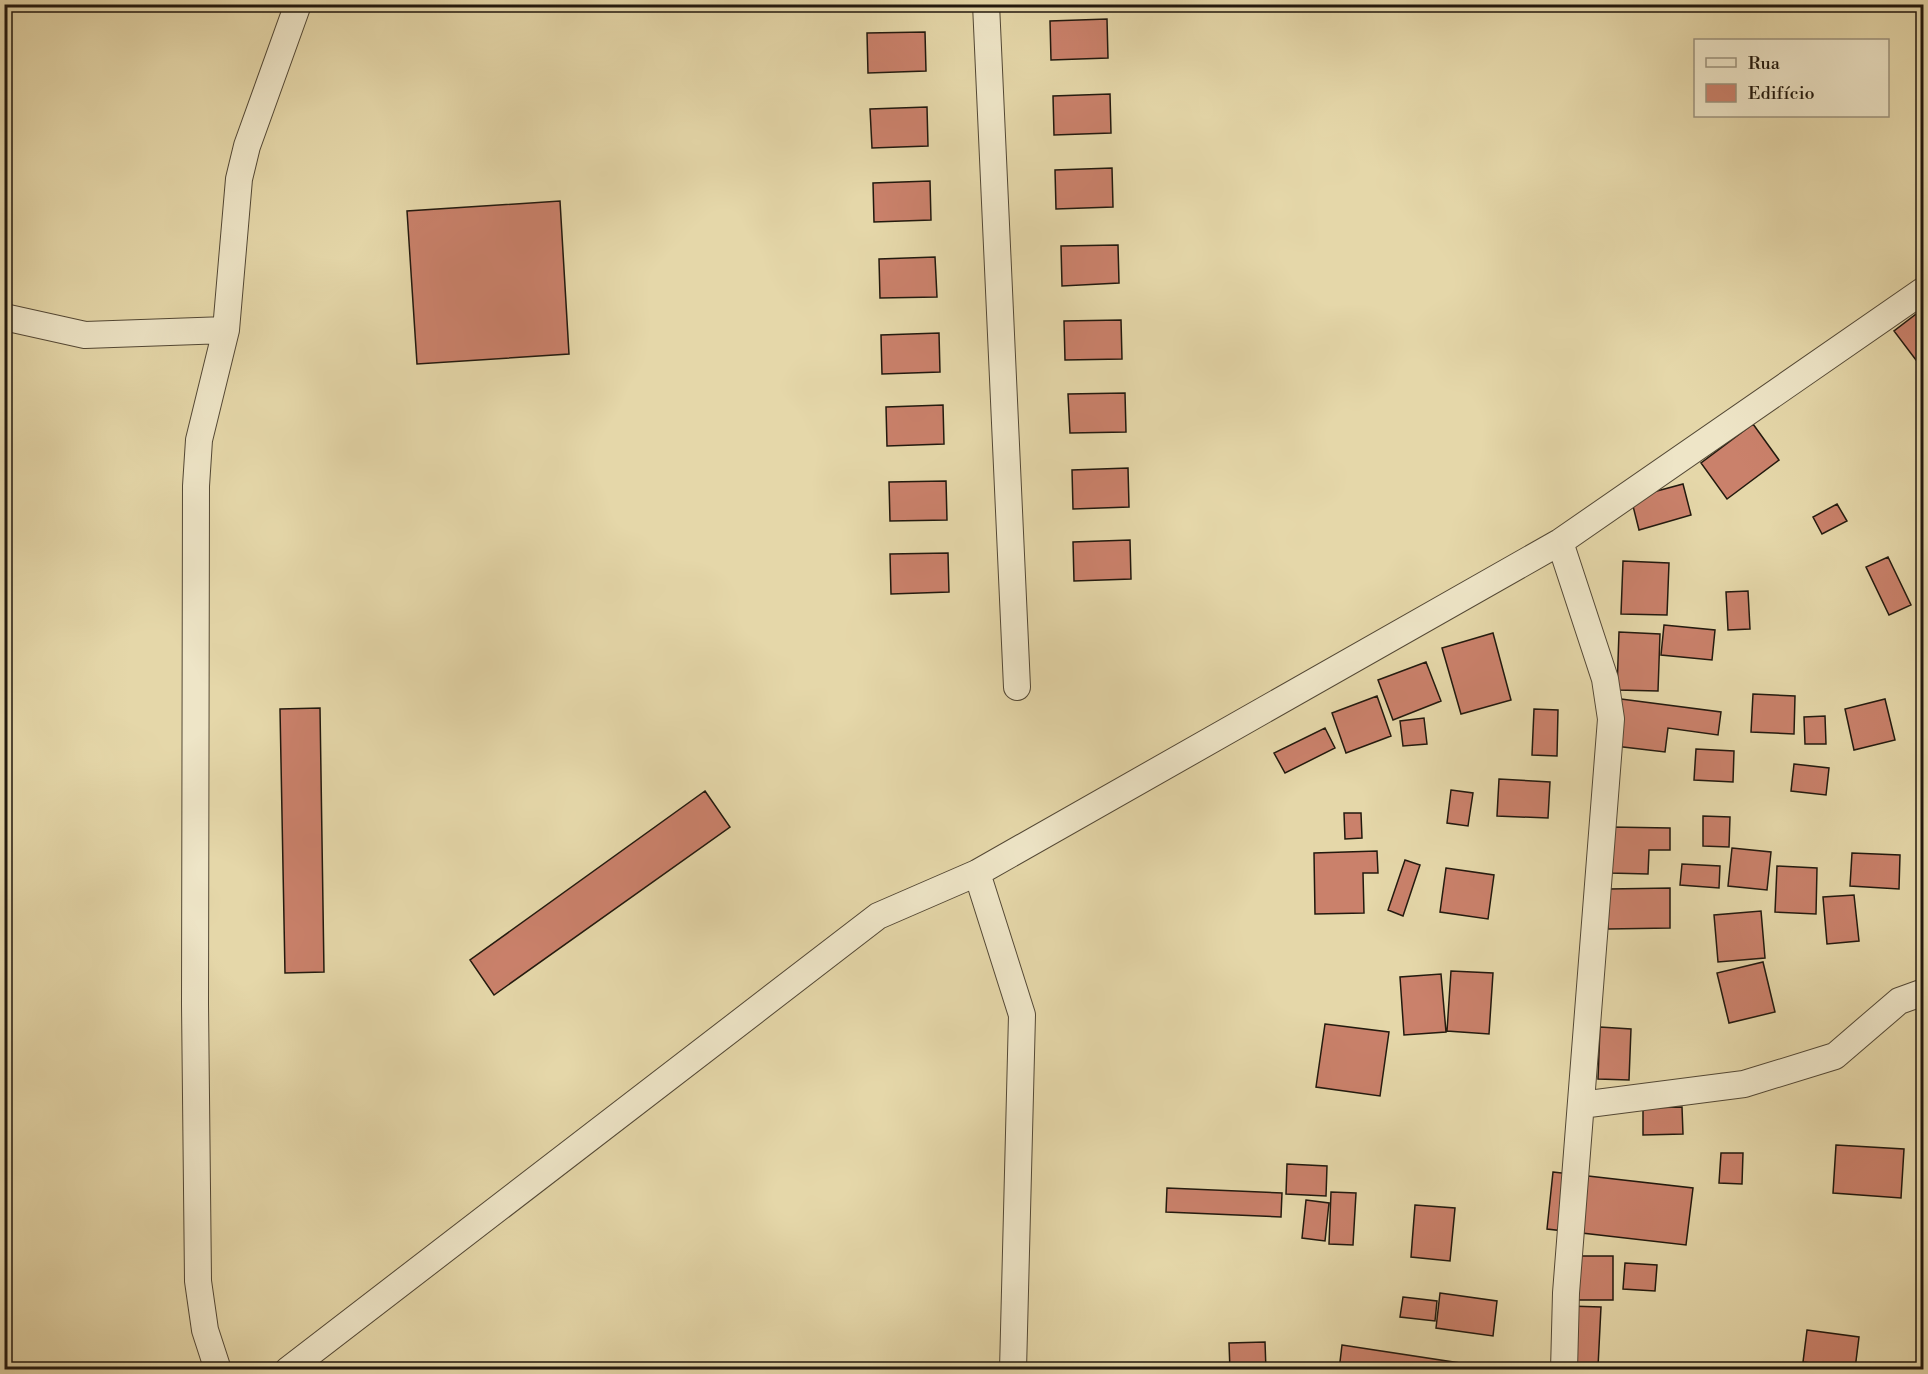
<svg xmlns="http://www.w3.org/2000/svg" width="1928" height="1374" font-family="'Libre Bodoni',serif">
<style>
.building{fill:#ca816b;stroke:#22190e;stroke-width:1.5}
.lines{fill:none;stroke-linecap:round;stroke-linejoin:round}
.street-casing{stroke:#534835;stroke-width:28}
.street{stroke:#eee5c7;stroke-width:26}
</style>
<rect width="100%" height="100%" fill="#e5d7a9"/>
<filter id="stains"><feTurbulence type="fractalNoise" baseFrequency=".00333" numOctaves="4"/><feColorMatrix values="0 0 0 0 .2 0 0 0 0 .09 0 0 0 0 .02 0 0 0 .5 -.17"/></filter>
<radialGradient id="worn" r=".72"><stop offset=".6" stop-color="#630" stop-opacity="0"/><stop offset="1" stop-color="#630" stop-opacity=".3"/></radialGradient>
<path class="building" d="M1107,19L1108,58L1051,60L1050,21Z
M925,32L926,71L868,73L867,33Z
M1110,94L1111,133L1054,135L1053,96Z
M927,107L928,146L872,148L870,109Z
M1112,168L1113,207L1056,209L1055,170Z
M930,181L931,220L874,222L873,183Z
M560,201L569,354L417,364L407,211Z
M1118,245L1119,283L1062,286L1061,246Z
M935,257L937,297L880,298L879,259Z
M1924,308V361L1919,364L1894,331Z
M1121,320L1122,359L1065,360L1064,321Z
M939,333L940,372L882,374L881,335Z
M1125,393L1126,432L1070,433L1068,394Z
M943,405L944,444L887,446L886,407Z
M1753,424L1779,460L1727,499L1701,463Z
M1128,468L1129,507L1073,509L1072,470Z
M946,481L947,520L890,521L889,482Z
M1683,484L1691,515L1639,530L1631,498Z
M1837,504L1847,521L1822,534L1813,517Z
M1130,540L1131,579L1074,581L1073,542Z
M948,553L949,592L891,594L890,554Z
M1888,557L1911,605L1889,615L1866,567Z
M1623,561L1669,563L1667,615L1621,614Z
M1748,591L1750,629L1728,630L1726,592Z
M1664,625L1715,630L1712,660L1661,655Z
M1619,632L1660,634L1658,691L1617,690Z
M1493,633L1511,700L1461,714L1442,648Z
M1426,662L1441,701L1393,720L1378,680Z
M1753,694L1795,696L1794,734L1751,732Z
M1377,696L1391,736L1346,753L1332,713Z
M1621,699L1721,712L1718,735L1668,728L1665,752L1615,746Z
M1885,699L1895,740L1854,750L1845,709Z
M320,708L324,972L285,973L280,709Z
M1534,709L1558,710L1557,756L1532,755Z
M1825,716L1826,744H1805L1804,717Z
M1424,718L1427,744L1403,746L1400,721Z
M1325,728L1335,748L1285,773L1274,753Z
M1696,749L1734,751L1733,782L1694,780Z
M1794,764L1829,768L1826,795L1791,791Z
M1499,779L1550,782L1548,818L1497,816Z
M1451,790L1473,793L1468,826L1447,823Z
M705,791L730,827L494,995L470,960Z
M1344,813H1361L1362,838L1345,839Z
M1703,816L1730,817L1729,847L1703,846Z
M1610,827L1670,828V850H1649L1648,874L1609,873Z
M1732,848L1771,852L1767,890L1728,886Z
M1377,851L1378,873H1363L1364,913L1315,914L1314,853Z
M1852,853L1900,855L1899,889L1850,886Z
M1405,860L1420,865L1403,916L1388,910Z
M1682,864L1720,866L1719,888L1680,885Z
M1777,866L1817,868L1816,914L1775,912Z
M1446,868L1494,875L1488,919L1440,912Z
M1670,888V928L1608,929L1609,889Z
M1854,895L1859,941L1827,944L1823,897Z
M1761,911L1765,958L1718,962L1714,915Z
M1763,962L1775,1012L1729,1023L1717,973Z
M1451,971L1493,973L1489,1034L1447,1031Z
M1441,974L1446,1032L1404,1035L1400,977Z
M1325,1024L1389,1032L1380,1096L1316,1087Z
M1600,1027L1631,1029L1629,1080L1598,1079Z
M1682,1107L1683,1134L1643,1135V1108Z
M1836,1145L1904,1149L1901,1198L1833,1193Z
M1721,1153H1743L1742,1184L1719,1183Z
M1287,1164L1327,1166L1326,1196L1286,1194Z
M1553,1172L1693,1188L1686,1245L1547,1229Z
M1167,1188L1282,1193L1281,1217L1166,1212Z
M1331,1192L1356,1193L1353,1245L1329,1244Z
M1306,1200L1329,1203L1325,1241L1302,1238Z
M1415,1205L1455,1208L1450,1261L1411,1257Z
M1562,1256H1613V1300H1562Z
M1625,1263L1657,1265L1655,1291L1623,1289Z
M1440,1293L1497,1301L1493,1336L1436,1328Z
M1403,1297L1437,1301L1435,1321L1400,1317Z
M1568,1306L1601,1307L1598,1367L1612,1368L1611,1370H1565Z
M1807,1330L1859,1337L1855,1369L1803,1362Z
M1265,1342L1266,1370H1230L1229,1343Z
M1342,1345L1473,1365V1370H1339Z"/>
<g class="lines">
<g class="street-casing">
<path id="street" d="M986,4L1017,687
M4,317L85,335L226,330
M1560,542L1605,679L1611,719L1566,1293L1564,1370
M977,873L1022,1015L1013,1370
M1581,1105L1744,1084L1835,1056L1899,1001L1924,992
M218,1370L205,1330L198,1281L195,1004L196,486L199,440L226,330L239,179L247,146L298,4
M288,1370L878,916L977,873L1560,542L1924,290"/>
</g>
<use href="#street" class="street"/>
</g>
<rect width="1928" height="1374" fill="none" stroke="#e5d7a9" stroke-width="24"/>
<rect x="6" y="6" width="1916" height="1362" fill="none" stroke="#22190e" stroke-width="3"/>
<rect x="12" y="12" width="1904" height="1350" fill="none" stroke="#22190e" stroke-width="1.5"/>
<rect x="1694" y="39" width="195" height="78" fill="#eee5c7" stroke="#9c937d" stroke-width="1.5"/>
<rect x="1706" y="58" width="30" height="9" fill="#eee5c7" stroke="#9c937d" stroke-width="1.5"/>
<text x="1748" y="69" font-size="18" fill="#22190e">Rua</text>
<rect x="1706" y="84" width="30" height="18" fill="#ca816b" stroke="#9c937d" stroke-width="1.5"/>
<text x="1748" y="99" font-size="18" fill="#22190e">Edifício</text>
<rect width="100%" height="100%" filter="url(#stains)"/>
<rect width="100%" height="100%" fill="url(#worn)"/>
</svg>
